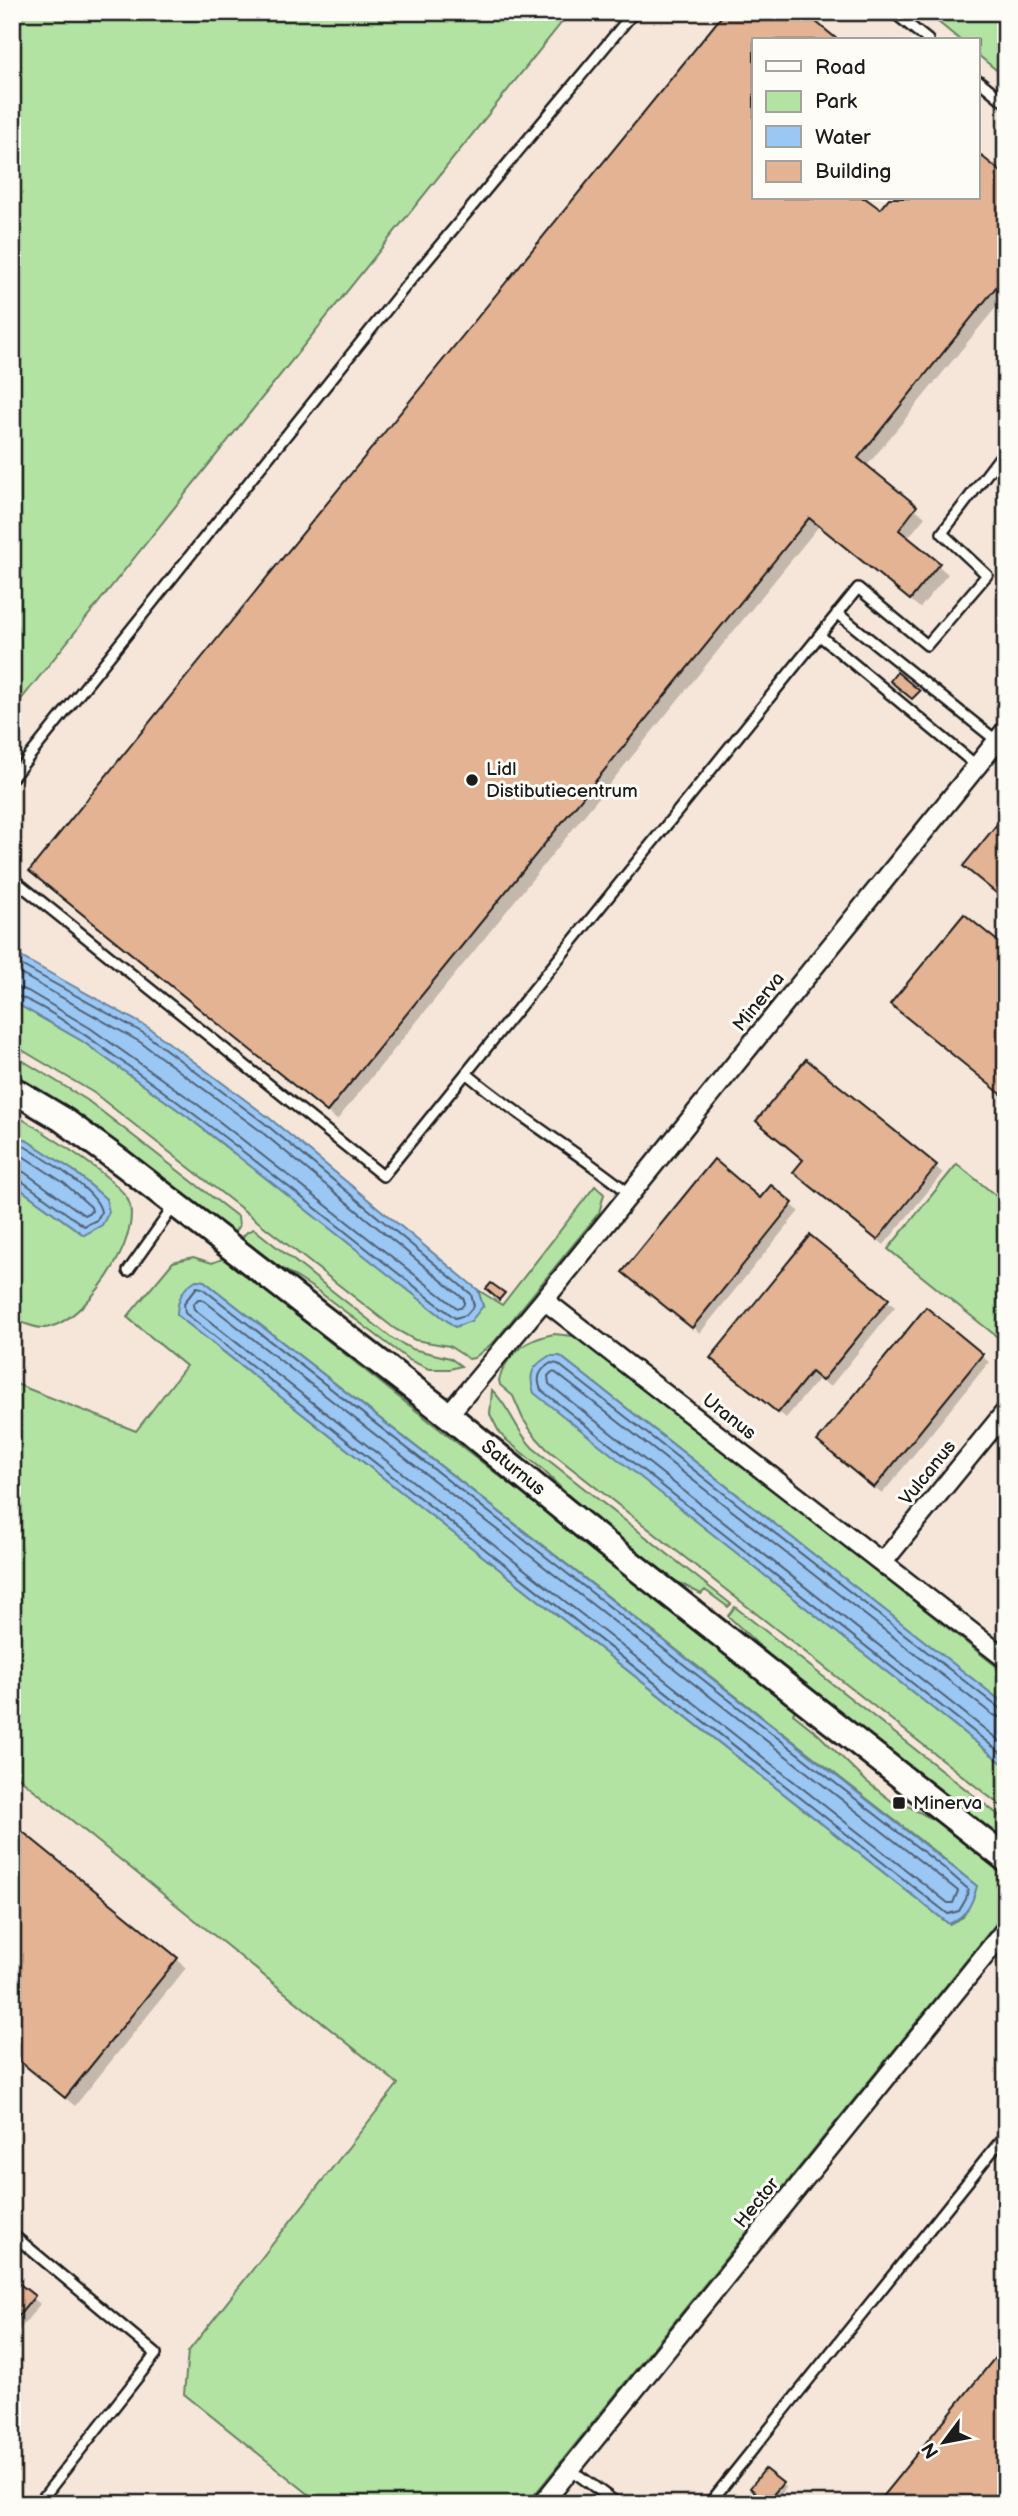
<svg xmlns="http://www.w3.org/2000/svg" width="1018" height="2516" font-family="'Balsamiq Sans',sans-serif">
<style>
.built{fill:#f5e6d9}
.green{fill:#b2e3a3;stroke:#678060;stroke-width:2;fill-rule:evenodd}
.water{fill:#9bc7f5;stroke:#68839e;stroke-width:2}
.shadow{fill:#0003}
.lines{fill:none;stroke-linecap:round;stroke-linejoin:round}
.shore{stroke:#4f6073;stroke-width:2}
.building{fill:#e3b394;stroke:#1c1c1c;stroke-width:2}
.service-casing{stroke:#1c1c1c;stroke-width:14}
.minor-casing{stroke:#1c1c1c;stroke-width:23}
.secondary-casing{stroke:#1c1c1c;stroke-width:30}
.service{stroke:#fdfcf7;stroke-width:9}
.minor{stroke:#fdfcf7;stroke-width:18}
.secondary{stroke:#fdfcf7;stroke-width:24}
.poi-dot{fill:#1c1c1c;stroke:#fdfcf7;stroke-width:2.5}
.labels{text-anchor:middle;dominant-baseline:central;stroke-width:6;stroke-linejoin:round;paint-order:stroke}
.poi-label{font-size:19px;fill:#1c1c1c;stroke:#fdfcf7;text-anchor:start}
.street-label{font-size:19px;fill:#1c1c1c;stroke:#fdfcf7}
</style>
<rect width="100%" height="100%" fill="#fdfcf7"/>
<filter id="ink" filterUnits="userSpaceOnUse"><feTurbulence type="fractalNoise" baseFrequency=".0143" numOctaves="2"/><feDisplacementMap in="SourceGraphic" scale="14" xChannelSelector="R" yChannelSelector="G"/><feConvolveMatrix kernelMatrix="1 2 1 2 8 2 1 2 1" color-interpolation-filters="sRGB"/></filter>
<g filter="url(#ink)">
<path class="built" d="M570,12H926L960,40H754V198H978V55L1006,78V2504H12V659L37,679Z"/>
<path class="green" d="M12,12H570L12,711Z
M926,12H1006V78L978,55V40H960Z
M12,1001L82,1041L188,1117L232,1152L483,1306L478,1290L502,1305L595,1186L604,1194L599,1213L495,1341L474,1358L469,1359L449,1346L415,1340L395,1329L94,1093L12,1044Z
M12,1054L87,1100L238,1217L239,1226L232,1235L51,1098L12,1075Z
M12,1113C36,1127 118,1178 128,1200C145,1237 83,1326 43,1328C33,1328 22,1322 12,1319V1183L84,1235L106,1199L74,1171L12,1131Z
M957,1164L1006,1204V1344L888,1249Z
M254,1229L393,1339L412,1349L450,1358L461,1366L450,1369H429L409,1360L318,1291L239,1241L247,1232Z
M193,1257L212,1263L225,1258L391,1391L796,1708L793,1714L818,1734L866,1781L903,1810L906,1805L949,1828L996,1867L1006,1886V1909L999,1920L527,2504H321L184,2394L188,2352L398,2084L12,1772V1389L16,1384L136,1431L186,1366L127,1317L173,1262ZM196,1280L204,1281L948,1862L976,1886L963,1917L949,1924L177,1315Z
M554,1334L573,1336L587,1343L1006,1674V1705L560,1356H549L535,1393L1006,1766V1810L547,1449L534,1435L523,1419L513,1396L500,1385L499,1380C507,1352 527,1339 554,1334Z
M492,1390C510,1407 516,1431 533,1448L731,1604L728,1607L705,1590L701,1594L662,1574L584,1511L543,1470L504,1438L498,1430L490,1414Z
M735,1607L1006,1821V1845L792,1677L728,1616Z"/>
<path class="water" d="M12,952L149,1028L268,1117L478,1290L483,1306L471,1321L455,1327L188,1117L82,1041L12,1001Z
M12,1131L74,1171L106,1199L109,1212L102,1225L84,1235L12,1183Z
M196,1280L204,1281L977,1886C972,1905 967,1915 949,1924L177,1315C177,1300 182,1288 196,1280Z
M549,1356H560L1006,1705V1766L534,1393C528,1374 532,1366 549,1356Z"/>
<path class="shadow" d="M728,12H801L835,40H754V198H862L880,212L891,198H978V156L1006,178V295L866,467L925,517L907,539L948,574L920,608L819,526L337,1120L41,879Z
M807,1062L943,1173L884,1245L802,1179L805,1161Z
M771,1188L799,1211L700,1333L631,1278L761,1200Z
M810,1237L895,1307L830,1387L819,1378L786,1418L719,1364Z
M926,1310L989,1362L882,1494L826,1448Z
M177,1959L186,1968L75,2106L12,2055Z
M12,2280L40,2304L12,2339Z
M766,2471L786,2488L774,2504L756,2492Z"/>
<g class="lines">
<path class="shore" d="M12,960L145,1034L263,1122L471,1294L474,1306L466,1315L455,1318C343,1231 233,1140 117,1058C97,1043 33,997 12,995
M12,969L140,1042L258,1129L464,1299V1304L461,1308H457L197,1104L90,1028L28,991L12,986
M12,1139C33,1151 99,1190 101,1212L97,1220L84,1226L19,1179L12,1178
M12,1149L64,1183L91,1207L92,1211L84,1215L24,1172L12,1169
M197,1287L202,1288L944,1868L968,1889L966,1899L959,1911L948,1914L185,1313L184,1303Z
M198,1299H202L938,1875L958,1891L953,1903H948L194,1309L193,1305Z
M1006,1710L999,1708L558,1364L551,1363C539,1370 536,1378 541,1390L1006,1757
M1006,1719L993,1715L556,1373L552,1372L548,1376L549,1384L1006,1746"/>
</g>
<path class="building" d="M725,12H804L838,40H754V198H865L880,209L889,198H978V153L1006,176V275L858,458L917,506L899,530L940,563L910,600L809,518L327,1112L29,871Z
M897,672L920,691L912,699L890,681Z
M1006,813V901L963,866Z
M964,914L1006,948V1098L890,1004Z
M806,1059L937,1165L877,1240L793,1172L803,1160L756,1121Z
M714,1159L760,1198L771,1185L793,1203L692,1328L622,1272Z
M810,1235L889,1299L822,1381L811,1372L778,1413L710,1358Z
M491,1283L505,1293L499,1300L486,1289Z
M926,1307L983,1354L874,1488L817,1441Z
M12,1823L178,1958L65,2098L12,2055Z
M12,2278L35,2296L12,2324Z
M1006,2344V2504H876Z
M765,2469L783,2483L767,2502L750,2488Z"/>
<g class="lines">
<g class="service-casing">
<path id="service" d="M893,12L928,40
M978,80L1006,103
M837,613L997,741
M819,635L977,766
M12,778L405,287L634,12
M12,878L383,1176L858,588L927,645L987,575L942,533L1006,449
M466,1073C518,1117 577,1151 630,1194
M128,1271L174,1206
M12,2234L156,2354L38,2504
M570,2469L618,2504
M709,2504L1006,2134"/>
</g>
<g class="minor-casing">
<path id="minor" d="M544,1300L1006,730
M448,1415L544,1300L1006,1659
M883,1562L1006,1411
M542,2504L1006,1929"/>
</g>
<g class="secondary-casing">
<path id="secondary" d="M12,1089L62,1119L122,1163L448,1415L601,1540L1006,1859"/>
</g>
<use href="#service" class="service"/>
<use href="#minor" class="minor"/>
<use href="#secondary" class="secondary"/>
</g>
</g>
<g class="poi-dot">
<circle cx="472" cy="780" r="7"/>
<rect x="892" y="1796" width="14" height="14" rx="3.5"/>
</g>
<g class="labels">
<g class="poi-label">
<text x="486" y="769">Lidl<tspan x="486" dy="22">Distibutiecentrum</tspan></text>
<text x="913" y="1803">Minerva</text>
</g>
<g class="street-label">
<text transform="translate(759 1002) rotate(-51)">Minerva</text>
<text transform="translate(729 1417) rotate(38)">Uranus</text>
<text transform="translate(513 1468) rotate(39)">Saturnus</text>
<text transform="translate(928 1473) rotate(-51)">Vulcanus</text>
<text transform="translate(757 2203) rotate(-51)">Hector</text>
</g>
</g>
<rect width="1018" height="2516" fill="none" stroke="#fdfcf7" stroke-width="42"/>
<rect x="21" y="21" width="976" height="2474" fill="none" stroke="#1c1c1c" stroke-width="2.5" filter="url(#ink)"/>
<rect x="752" y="38" width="228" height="161" fill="#fdfcf7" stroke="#a3a29f" stroke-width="2"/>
<rect x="766" y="61" width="35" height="10" fill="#fdfcf7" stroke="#a3a29f" stroke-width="2"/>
<text x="815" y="74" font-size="21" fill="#1c1c1c">Road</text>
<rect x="766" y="91" width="35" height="21" fill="#b2e3a3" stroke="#a3a29f" stroke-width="2"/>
<text x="815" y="108" font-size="21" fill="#1c1c1c">Park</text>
<rect x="766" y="126" width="35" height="21" fill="#9bc7f5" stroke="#a3a29f" stroke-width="2"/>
<text x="815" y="144" font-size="21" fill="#1c1c1c">Water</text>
<rect x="766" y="161" width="35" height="21" fill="#e3b394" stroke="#a3a29f" stroke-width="2"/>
<text x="815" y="178" font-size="21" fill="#1c1c1c">Building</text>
<g transform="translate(944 2442) rotate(238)" stroke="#fdfcf7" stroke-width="5" paint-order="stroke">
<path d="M0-5L12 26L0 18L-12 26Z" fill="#1c1c1c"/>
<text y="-10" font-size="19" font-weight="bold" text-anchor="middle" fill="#1c1c1c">N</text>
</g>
</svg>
